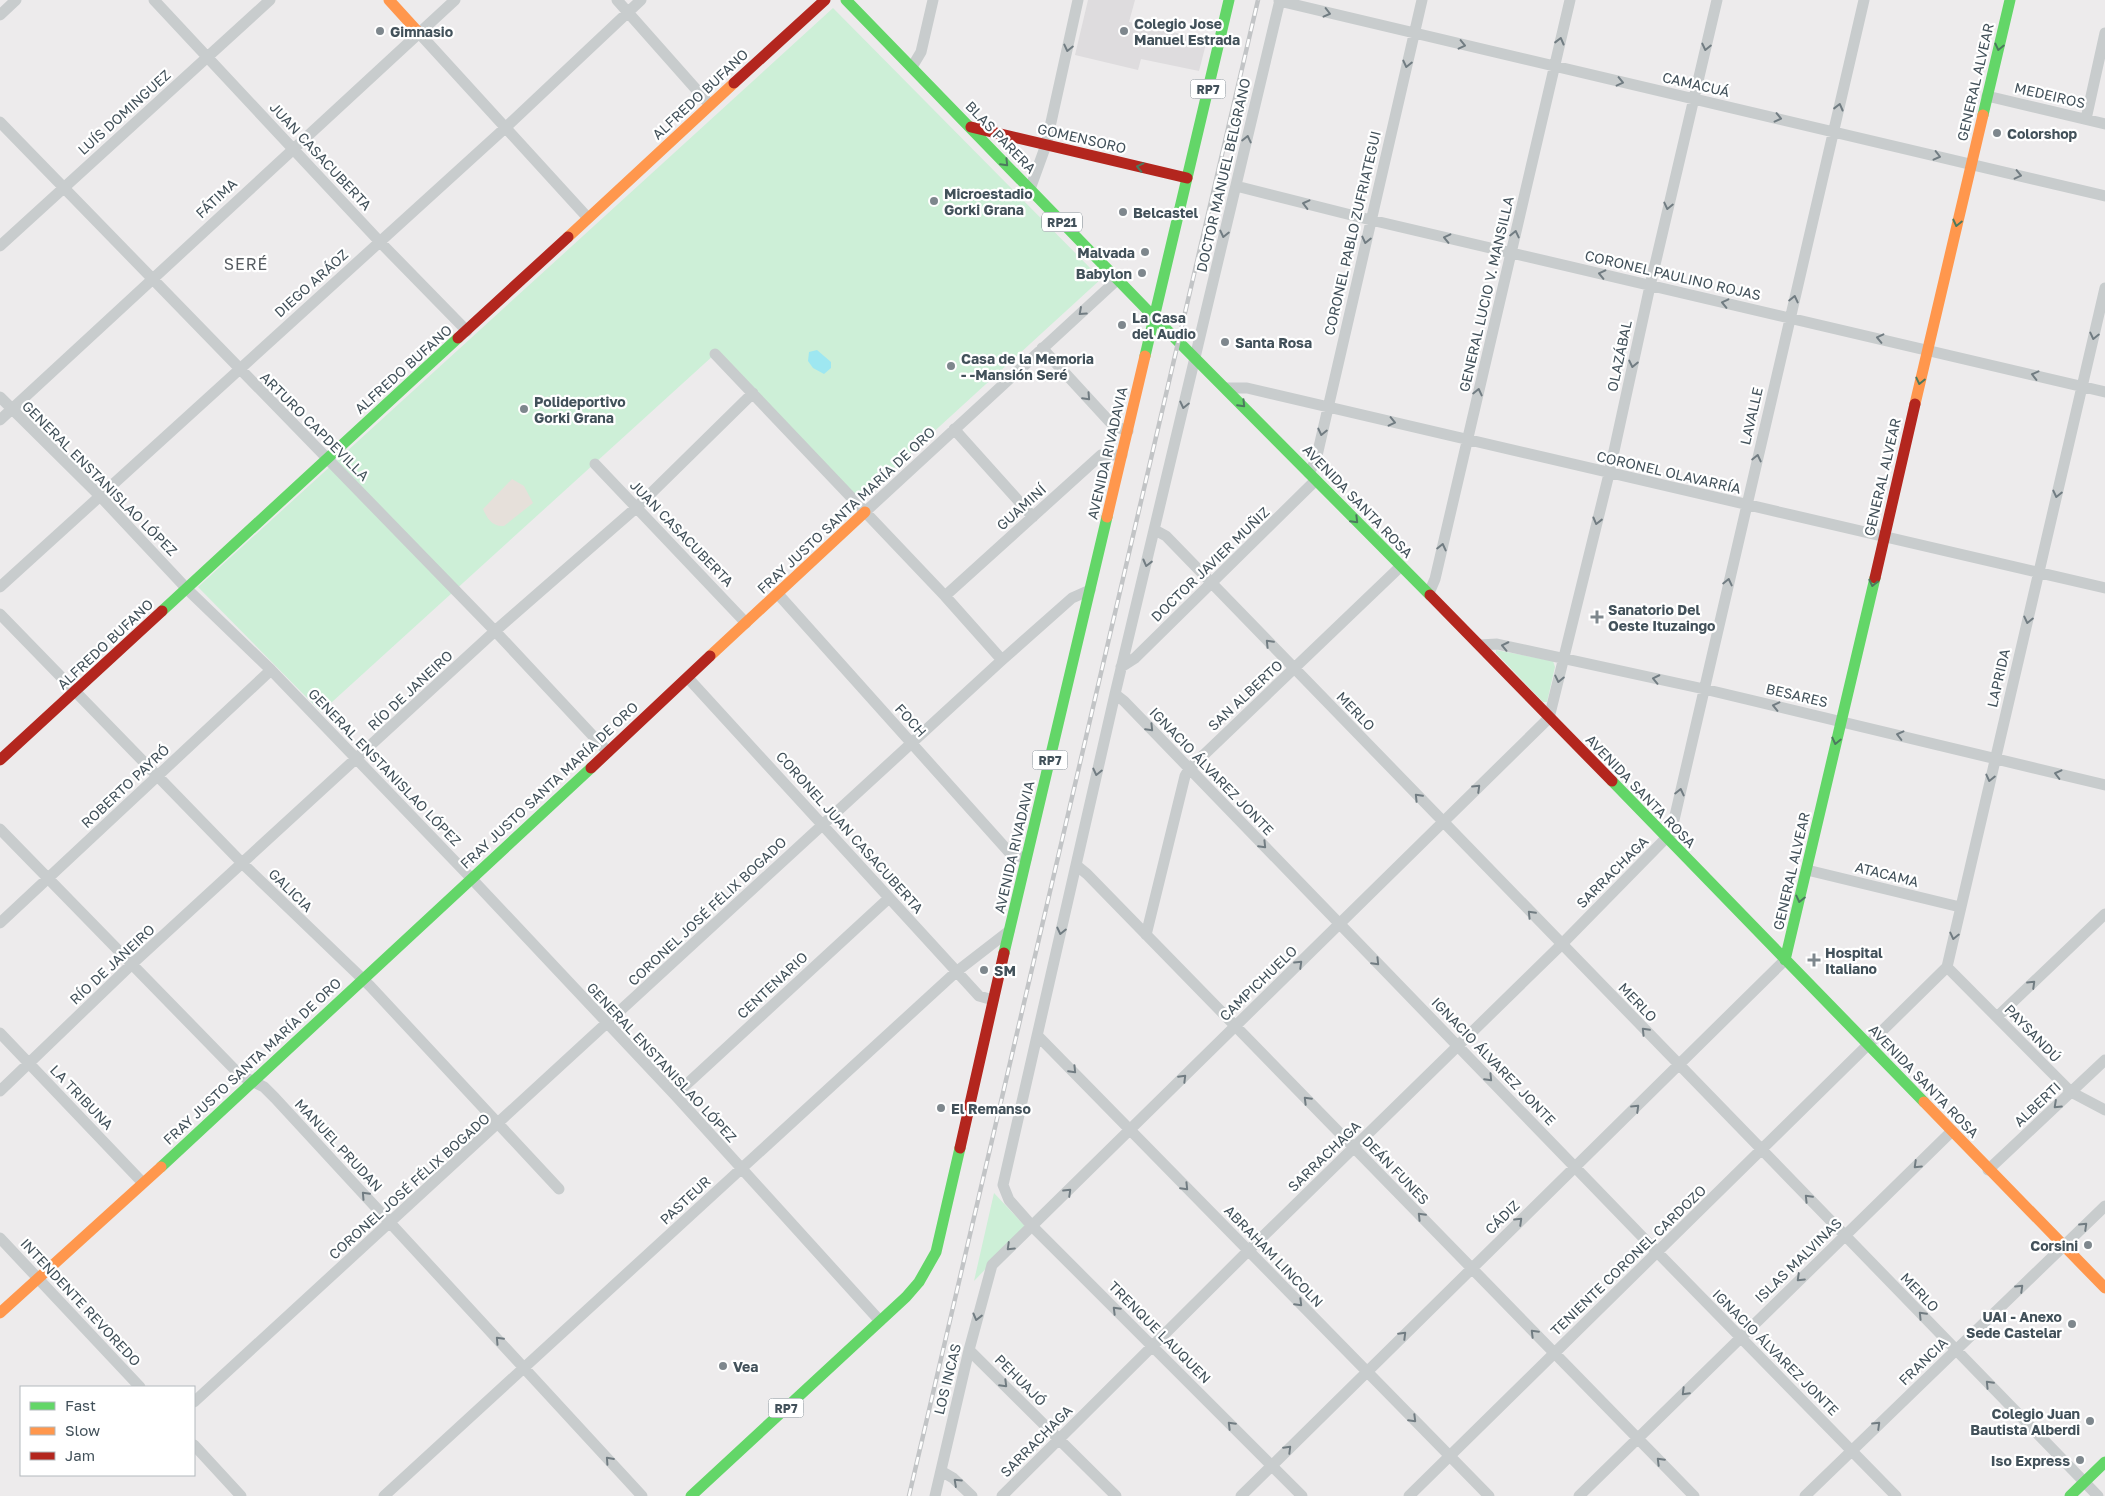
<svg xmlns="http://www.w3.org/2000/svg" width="2105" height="1496" font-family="'Golos Text',sans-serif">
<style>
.education{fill:#dedcde}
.green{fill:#cdefd7}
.sand{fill:#e6e0da}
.water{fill:#9ee7f1}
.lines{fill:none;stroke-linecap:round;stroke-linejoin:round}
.street{stroke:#c8cccd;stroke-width:11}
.fast{stroke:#63d668;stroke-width:11}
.slow{stroke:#ff974d;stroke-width:11}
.jam{stroke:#b3261e;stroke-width:11}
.rail-casing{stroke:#c2c4c6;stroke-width:4.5}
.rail{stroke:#fff;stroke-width:2.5;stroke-dasharray:8;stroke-linecap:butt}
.oneway{stroke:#717c82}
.oneway2{stroke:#4c795e}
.poi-dot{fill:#7e878d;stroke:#fff;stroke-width:2}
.labels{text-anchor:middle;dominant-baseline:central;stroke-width:4.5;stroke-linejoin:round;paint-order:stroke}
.shield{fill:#fff;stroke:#7b858c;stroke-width:1}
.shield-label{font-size:12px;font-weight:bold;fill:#42515a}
.poi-label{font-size:14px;font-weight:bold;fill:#42515a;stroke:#fff;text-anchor:start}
.street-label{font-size:14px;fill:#42515a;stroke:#fff}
.quarter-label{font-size:16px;letter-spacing:1px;fill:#575c61;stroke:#fff}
</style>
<rect width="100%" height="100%" fill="#edebec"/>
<path class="education" d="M1088,0H1135L1129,22L1207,40L1199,71L1141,59L1138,70L1075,55Z"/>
<path class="green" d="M833,8L1101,279L858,501L715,354L321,712L198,587Z
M1496,650L1553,661L1555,667L1547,702H1543L1496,653Z
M994,1193L1026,1227L974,1281Z"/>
<path class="sand" d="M512,479L524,486L533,503L504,526C492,527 487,518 483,509Z"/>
<path class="water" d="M817,350L831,362V368L824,374L813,368L808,361L809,352Z"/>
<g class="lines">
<path class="street" d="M154,0L380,242L467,331
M617,0L710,105
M1280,0L1115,694L1003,1185L1009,1200L1032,1226L1302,1496
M1279,1L2105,196
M0,15L16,0
M419,33L588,218
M912,67L921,52L933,0
M1987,96L2105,124
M2086,119L2105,33
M0,122L495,631L608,752
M1236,186L1371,220L2105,392
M1030,189L1046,145L1078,0
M0,246L270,0
M1042,348L1109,421L1117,427L1128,431
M715,354L945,596L1002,660
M1226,388H1247L2105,588
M0,397L99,495L187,589L271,670L471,878L675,1095L880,1321
M0,420L455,0
M954,429L1033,517
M595,464L746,623
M1309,473L1316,460L1422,0
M865,512L1118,279
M1155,530L1166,536L2098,1496
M0,587L504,129L641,0
M1429,593L1435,579L1570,0
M778,594L1009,852L1026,859
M945,596L1101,455H1122
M0,614L243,864L370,986L559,1189
M1480,645L1497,644L1704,689L2105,785
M1121,667L1135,658L1316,480
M688,678L979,996L993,1000
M1115,694L1124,701L1658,1253L1896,1496
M0,829L240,1075L264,1087L275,1098L642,1496
M1076,865L1087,874L1694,1496
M1807,870L1960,907
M0,923L271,670
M1146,935L1185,776L1189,769L1401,566
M1947,967L2071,1092L2105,1110
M1997,1017L2105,914
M0,1033L142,1182
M1038,1036L1489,1496
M0,1091L132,964L495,631L637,507L753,393
M675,1095L889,898
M1988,1170L2105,1060
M0,1238L140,1387
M969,1350L1116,1496
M194,1402L1002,660L1072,598L1090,590
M194,1445L241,1496
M941,1471L953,1478L972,1496
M384,1496L956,972L1009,931
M935,1496L969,1350L992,1265L1549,718L1609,474L1650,286L1717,0
M1002,1496L1248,1251L1561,945L1671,833L1864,0
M1241,1496L1785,960
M1409,1496L1947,967L2105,288
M1579,1496L1952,1131
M1805,1496L2105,1206"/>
<path class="fast" d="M846,0L1154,317
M1983,115L2010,0
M1154,317L1430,595
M1145,356L1229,0
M162,611L458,338
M1612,781L1924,1102
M1004,953L1107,517
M1785,960L1875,578
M161,1167L591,768
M691,1496L906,1297L919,1282L936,1252L960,1148
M2070,1496L2105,1462"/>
<path class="slow" d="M389,0L419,33
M568,237L734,83
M1915,404L1983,115
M1107,517L1145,356
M710,656L865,512
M1924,1102L2105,1288
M0,1313L161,1167"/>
<path class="jam" d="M734,83L825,0
M971,127L1187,178
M458,338L568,237
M1875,578L1915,404
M1430,595L1612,781
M0,760L162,611
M591,768L710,656
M960,1148L1004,953"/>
<g class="rail-casing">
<path id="rail" d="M909,1496L1258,0"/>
</g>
<use href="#rail" class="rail"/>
</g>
<defs><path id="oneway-chevron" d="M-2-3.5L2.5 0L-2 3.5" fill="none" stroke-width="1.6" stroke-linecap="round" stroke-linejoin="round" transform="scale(1.25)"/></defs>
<g class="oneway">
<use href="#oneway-chevron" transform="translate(1327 13) rotate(14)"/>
<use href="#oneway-chevron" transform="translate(1560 41) rotate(-76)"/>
<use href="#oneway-chevron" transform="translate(1462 45) rotate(13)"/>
<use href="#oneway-chevron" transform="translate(1706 47) rotate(103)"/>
<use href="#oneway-chevron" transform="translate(1068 48) rotate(103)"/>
<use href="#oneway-chevron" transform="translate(1407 64) rotate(103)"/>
<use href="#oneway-chevron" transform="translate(1620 82) rotate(13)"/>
<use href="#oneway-chevron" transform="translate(1839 107) rotate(-76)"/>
<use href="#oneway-chevron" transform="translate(1778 118) rotate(13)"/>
<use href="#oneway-chevron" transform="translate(1247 139) rotate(-77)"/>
<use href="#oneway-chevron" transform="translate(1937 156) rotate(14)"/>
<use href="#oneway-chevron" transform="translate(2018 175) rotate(13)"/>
<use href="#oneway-chevron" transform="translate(1306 204) rotate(-166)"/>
<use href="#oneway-chevron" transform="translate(1668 206) rotate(103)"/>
<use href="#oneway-chevron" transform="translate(1224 234) rotate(103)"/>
<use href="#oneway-chevron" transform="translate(1515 234) rotate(-77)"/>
<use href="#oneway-chevron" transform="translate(1447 238) rotate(-167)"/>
<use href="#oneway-chevron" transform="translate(1366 240) rotate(103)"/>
<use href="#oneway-chevron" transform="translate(1602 274) rotate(-167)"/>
<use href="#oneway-chevron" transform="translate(1794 299) rotate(-77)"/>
<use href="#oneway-chevron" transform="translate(1725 303) rotate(-167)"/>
<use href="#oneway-chevron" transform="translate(1082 312) rotate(138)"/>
<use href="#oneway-chevron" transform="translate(2094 336) rotate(103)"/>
<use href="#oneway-chevron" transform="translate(1880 338) rotate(-167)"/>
<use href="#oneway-chevron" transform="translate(1633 364) rotate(102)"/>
<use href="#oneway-chevron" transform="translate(2035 375) rotate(-166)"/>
<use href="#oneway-chevron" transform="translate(1478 392) rotate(-77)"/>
<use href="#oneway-chevron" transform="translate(1087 397) rotate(47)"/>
<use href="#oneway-chevron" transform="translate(1184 405) rotate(103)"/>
<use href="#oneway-chevron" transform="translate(1392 422) rotate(13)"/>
<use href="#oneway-chevron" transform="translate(1322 432) rotate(103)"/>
<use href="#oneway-chevron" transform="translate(1757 458) rotate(-77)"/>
<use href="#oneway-chevron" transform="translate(2057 494) rotate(103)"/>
<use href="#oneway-chevron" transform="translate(1597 521) rotate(104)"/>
<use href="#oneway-chevron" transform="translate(1442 547) rotate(-77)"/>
<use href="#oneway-chevron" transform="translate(1147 563) rotate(104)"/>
<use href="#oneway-chevron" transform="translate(1728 582) rotate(-77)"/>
<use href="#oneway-chevron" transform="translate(2028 620) rotate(103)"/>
<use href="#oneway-chevron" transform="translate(1269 643) rotate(-134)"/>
<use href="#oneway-chevron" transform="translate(1505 646) rotate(-168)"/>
<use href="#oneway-chevron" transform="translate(1559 679) rotate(102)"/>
<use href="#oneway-chevron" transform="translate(1656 679) rotate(-168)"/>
<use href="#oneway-chevron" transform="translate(1776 706) rotate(-167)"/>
<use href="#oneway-chevron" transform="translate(1150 728) rotate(46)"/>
<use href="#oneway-chevron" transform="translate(1900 735) rotate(-166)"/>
<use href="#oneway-chevron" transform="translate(1097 772) rotate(103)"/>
<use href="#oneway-chevron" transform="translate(2058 774) rotate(-166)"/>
<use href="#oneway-chevron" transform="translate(1990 778) rotate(103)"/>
<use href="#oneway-chevron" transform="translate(1477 788) rotate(-44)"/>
<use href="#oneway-chevron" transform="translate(1680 792) rotate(-77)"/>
<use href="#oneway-chevron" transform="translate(1418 797) rotate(-134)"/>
<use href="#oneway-chevron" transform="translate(1263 845) rotate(46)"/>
<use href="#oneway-chevron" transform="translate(1531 914) rotate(-134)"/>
<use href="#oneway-chevron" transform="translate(1061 931) rotate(103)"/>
<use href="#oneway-chevron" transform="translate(1954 936) rotate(103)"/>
<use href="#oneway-chevron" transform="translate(1376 962) rotate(46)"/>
<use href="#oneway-chevron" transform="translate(1299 964) rotate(-44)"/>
<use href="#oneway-chevron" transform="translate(2032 984) rotate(-44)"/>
<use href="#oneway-chevron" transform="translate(1645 1031) rotate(-134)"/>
<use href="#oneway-chevron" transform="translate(1073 1070) rotate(46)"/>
<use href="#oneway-chevron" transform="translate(1183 1078) rotate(-45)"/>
<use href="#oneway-chevron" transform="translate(1489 1078) rotate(46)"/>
<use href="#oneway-chevron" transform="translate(1307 1100) rotate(-135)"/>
<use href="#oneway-chevron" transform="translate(2057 1105) rotate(137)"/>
<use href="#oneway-chevron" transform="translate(1636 1108) rotate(-44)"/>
<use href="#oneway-chevron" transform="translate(1917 1165) rotate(136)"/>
<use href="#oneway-chevron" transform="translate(1185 1187) rotate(46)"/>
<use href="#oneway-chevron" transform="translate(1068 1192) rotate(-44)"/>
<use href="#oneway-chevron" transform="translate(365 1195) rotate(-133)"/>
<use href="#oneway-chevron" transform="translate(1808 1198) rotate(-134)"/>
<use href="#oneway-chevron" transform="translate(1421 1216) rotate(-134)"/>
<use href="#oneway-chevron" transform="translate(1519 1221) rotate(-44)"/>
<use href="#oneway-chevron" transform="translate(2084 1226) rotate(-44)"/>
<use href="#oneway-chevron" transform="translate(1010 1247) rotate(136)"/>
<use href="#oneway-chevron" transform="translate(1800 1278) rotate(136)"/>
<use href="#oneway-chevron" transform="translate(2020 1288) rotate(-44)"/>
<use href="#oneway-chevron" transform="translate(1299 1303) rotate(45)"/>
<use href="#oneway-chevron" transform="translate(1116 1310) rotate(-135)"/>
<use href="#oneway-chevron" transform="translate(1922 1315) rotate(-134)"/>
<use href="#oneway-chevron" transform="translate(977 1317) rotate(104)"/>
<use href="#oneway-chevron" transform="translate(1534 1333) rotate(-135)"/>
<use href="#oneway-chevron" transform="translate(1403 1335) rotate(-45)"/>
<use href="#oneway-chevron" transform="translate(499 1340) rotate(-133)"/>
<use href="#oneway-chevron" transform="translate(1004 1384) rotate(45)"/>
<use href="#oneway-chevron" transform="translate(1989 1384) rotate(-134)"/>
<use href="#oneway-chevron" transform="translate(1685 1392) rotate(135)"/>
<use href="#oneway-chevron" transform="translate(1413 1419) rotate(45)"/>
<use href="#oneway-chevron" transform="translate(1231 1425) rotate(-135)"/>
<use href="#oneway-chevron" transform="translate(1877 1425) rotate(-44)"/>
<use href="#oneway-chevron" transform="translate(1288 1449) rotate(-45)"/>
<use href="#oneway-chevron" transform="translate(609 1460) rotate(-132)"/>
<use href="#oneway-chevron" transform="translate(1660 1461) rotate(-135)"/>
<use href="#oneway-chevron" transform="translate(957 1482) rotate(-137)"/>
</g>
<g class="oneway2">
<use href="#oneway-chevron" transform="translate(1999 47) rotate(103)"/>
<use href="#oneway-chevron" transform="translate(1005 163) rotate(46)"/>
<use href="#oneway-chevron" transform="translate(1140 167) rotate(-167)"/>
<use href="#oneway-chevron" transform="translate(1957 223) rotate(103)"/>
<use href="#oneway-chevron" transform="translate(1920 381) rotate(103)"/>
<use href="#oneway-chevron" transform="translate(1242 404) rotate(46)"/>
<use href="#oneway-chevron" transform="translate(1355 520) rotate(45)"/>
<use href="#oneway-chevron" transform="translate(1873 583) rotate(103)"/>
<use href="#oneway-chevron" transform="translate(1836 741) rotate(103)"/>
<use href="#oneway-chevron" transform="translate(1800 899) rotate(103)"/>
</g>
<g class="poi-dot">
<circle cx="380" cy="31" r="5"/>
<circle cx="1124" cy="31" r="5"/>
<circle cx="1997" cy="133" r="5"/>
<circle cx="934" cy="201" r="5"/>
<circle cx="1123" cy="212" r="5"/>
<circle cx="1145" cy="252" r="5"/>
<circle cx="1142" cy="273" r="5"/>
<circle cx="1122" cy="325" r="5"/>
<circle cx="1225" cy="342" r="5"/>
<circle cx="951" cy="366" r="5"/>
<circle cx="524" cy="409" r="5"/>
<path d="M1594.5 609.5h5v5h5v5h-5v5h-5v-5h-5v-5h5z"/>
<path d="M1811.5 952.5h5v5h5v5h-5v5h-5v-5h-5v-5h5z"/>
<circle cx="984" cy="970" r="5"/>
<circle cx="941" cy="1108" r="5"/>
<circle cx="2088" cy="1245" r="5"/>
<circle cx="2072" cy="1324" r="5"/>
<circle cx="723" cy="1366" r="5"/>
<circle cx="2090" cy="1421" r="5"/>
<circle cx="2080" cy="1460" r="5"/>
</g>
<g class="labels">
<g class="shield">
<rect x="1190.5" y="79.5" width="35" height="19" rx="4"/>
<rect x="1042" y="212.5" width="40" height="19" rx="4"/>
<rect x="1032.5" y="750.5" width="35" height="19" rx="4"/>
<rect x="768.5" y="1398.5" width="35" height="19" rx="4"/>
</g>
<g class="shield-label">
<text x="1208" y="89">RP7</text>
<text x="1062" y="222">RP21</text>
<text x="1050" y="760">RP7</text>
<text x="786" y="1408">RP7</text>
</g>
<g class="poi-label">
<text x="1134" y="23">Colegio Jose<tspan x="1134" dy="16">Manuel Estrada</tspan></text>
<text x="390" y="31">Gimnasio</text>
<text x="2007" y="133">Colorshop</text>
<text x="944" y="193">Microestadio<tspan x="944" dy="16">Gorki Grana</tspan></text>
<text x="1133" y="212">Belcastel</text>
<text x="1135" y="252" text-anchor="end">Malvada</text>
<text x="1132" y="273" text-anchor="end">Babylon</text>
<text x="1132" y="317">La Casa<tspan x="1132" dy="16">del Audio</tspan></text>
<text x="1235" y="342">Santa Rosa</text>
<text x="961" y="358">Casa de la Memoria<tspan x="961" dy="16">- -Mansión Seré</tspan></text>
<text x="534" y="401">Polideportivo<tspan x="534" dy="16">Gorki Grana</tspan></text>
<text x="1608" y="609">Sanatorio Del<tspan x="1608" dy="16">Oeste Ituzaingo</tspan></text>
<text x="1825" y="952">Hospital<tspan x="1825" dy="16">Italiano</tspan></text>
<text x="994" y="970">SM</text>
<text x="951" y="1108">El Remanso</text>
<text x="2078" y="1245" text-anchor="end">Corsini</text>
<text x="2062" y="1316" text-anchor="end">UAI - Anexo<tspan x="2062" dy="16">Sede Castelar</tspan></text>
<text x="733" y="1366">Vea</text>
<text x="2080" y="1413" text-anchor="end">Colegio Juan<tspan x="2080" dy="16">Bautista Alberdi</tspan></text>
<text x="2070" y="1460" text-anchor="end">Iso Express</text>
</g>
<g class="street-label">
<text transform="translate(1975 82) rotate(-77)">GENERAL ALVEAR</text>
<text transform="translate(1696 84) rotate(13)">CAMACUÁ</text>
<text transform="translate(700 94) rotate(-43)">ALFREDO BUFANO</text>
<text transform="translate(2050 95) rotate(13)">MEDEIROS</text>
<text transform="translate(124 112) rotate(-42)">LUÍS DOMINGUEZ</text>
<text transform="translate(1001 137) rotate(46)">BLAS PARERA</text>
<text transform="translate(1082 138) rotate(13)">GOMENSORO</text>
<text transform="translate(321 156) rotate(47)">JUAN CASACUBERTA</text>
<text transform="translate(1223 175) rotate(-77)">DOCTOR MANUEL BELGRANO</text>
<text transform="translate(216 198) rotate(-43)">FÁTIMA</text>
<text transform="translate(1352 233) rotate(-77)">CORONEL PABLO ZUFRIATEGUI</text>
<text transform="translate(1673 275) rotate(13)">CORONEL PAULINO ROJAS</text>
<text transform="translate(311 283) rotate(-42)">DIEGO ARÁOZ</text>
<text transform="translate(1486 294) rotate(-77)">GENERAL LUCIO V. MANSILLA</text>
<text transform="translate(1619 356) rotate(-78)">OLAZÁBAL</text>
<text transform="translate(403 369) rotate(-42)">ALFREDO BUFANO</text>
<text transform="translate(1751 416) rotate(-77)">LAVALLE</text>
<text transform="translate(315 426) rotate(45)">ARTURO CAPDEVILLA</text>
<text transform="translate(1107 453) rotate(-77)">AVENIDA RIVADAVIA</text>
<text transform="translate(1669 472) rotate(13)">CORONEL OLAVARRÍA</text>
<text transform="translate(1882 477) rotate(-77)">GENERAL ALVEAR</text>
<text transform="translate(100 478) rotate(45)">GENERAL ENSTANISLAO LÓPEZ</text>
<text transform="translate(1358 501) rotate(46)">AVENIDA SANTA ROSA</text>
<text transform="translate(1021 507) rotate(-42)">GUAMINÍ</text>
<text transform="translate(846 510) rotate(-43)">FRAY JUSTO SANTA MARÍA DE ORO</text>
<text transform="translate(682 533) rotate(46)">JUAN CASACUBERTA</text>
<text transform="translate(1210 564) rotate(-44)">DOCTOR JAVIER MUÑIZ</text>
<text transform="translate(105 644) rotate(-43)">ALFREDO BUFANO</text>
<text transform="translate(1998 678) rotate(-77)">LAPRIDA</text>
<text transform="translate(410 690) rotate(-43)">RÍO DE JANEIRO</text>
<text transform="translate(1245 695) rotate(-43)">SAN ALBERTO</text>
<text transform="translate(1797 695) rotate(13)">BESARES</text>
<text transform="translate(1356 711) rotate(46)">MERLO</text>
<text transform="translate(911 720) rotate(48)">FOCH</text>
<text transform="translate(385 767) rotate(46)">GENERAL ENSTANISLAO LÓPEZ</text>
<text transform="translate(1212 771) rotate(46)">IGNACIO ÁLVAREZ JONTE</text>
<text transform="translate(549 785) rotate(-43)">FRAY JUSTO SANTA MARÍA DE ORO</text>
<text transform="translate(125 786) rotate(-43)">ROBERTO PAYRÓ</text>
<text transform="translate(1641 791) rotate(46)">AVENIDA SANTA ROSA</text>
<text transform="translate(850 832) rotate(48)">CORONEL JUAN CASACUBERTA</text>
<text transform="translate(1014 847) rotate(-77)">AVENIDA RIVADAVIA</text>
<text transform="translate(1791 871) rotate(-77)">GENERAL ALVEAR</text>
<text transform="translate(1612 872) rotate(-45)">SARRACHAGA</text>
<text transform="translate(1887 874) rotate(14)">ATACAMA</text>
<text transform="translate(291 890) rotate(44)">GALICIA</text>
<text transform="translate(707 911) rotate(-43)">CORONEL JOSÉ FÉLIX BOGADO</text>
<text transform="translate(112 964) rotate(-43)">RÍO DE JANEIRO</text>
<text transform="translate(1258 983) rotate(-44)">CAMPICHUELO</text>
<text transform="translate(772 985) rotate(-43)">CENTENARIO</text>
<text transform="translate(1638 1002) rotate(46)">MERLO</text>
<text transform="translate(2033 1033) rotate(46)">PAYSANDÚ</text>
<text transform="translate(252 1061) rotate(-43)">FRAY JUSTO SANTA MARÍA DE ORO</text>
<text transform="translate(1494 1061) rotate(46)">IGNACIO ÁLVAREZ JONTE</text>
<text transform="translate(662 1062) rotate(47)">GENERAL ENSTANISLAO LÓPEZ</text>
<text transform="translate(1924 1081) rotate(46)">AVENIDA SANTA ROSA</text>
<text transform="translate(82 1097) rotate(46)">LA TRIBUNA</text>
<text transform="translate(2037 1104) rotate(-43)">ALBERTI</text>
<text transform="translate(339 1145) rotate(47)">MANUEL PRUDAN</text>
<text transform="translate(1324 1156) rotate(-44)">SARRACHAGA</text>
<text transform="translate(1396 1170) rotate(46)">DEÁN FUNES</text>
<text transform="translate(409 1186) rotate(-42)">CORONEL JOSÉ FÉLIX BOGADO</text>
<text transform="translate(685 1200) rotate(-43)">PASTEUR</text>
<text transform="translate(1502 1217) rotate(-44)">CÁDIZ</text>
<text transform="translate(1274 1256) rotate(46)">ABRAHAM LINCOLN</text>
<text transform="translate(1628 1260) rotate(-44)">TENIENTE CORONEL CARDOZO</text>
<text transform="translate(1798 1260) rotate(-44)">ISLAS MALVINAS</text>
<text transform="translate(1920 1292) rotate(46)">MERLO</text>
<text transform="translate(81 1302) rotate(47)">INTENDENTE REVOREDO</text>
<text transform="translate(1160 1332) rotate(45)">TRENQUE LAUQUEN</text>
<text transform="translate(1776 1352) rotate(45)">IGNACIO ÁLVAREZ JONTE</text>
<text transform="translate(1923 1361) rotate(-44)">FRANCIA</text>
<text transform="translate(947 1379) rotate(-76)">LOS INCAS</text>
<text transform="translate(1021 1380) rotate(45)">PEHUAJÓ</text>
<text transform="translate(1036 1441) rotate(-45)">SARRACHAGA</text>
</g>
<g class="quarter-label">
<text x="246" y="264">SERÉ</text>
</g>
</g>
<rect x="20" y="1386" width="175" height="90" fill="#ffffff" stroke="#b3b9bd"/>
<rect x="30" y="1402" width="25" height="8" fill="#63d668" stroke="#b3b9bd"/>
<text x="65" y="1411" font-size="15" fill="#42515a">Fast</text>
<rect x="30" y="1427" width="25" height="8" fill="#ff974d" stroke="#b3b9bd"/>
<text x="65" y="1436" font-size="15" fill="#42515a">Slow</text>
<rect x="30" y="1452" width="25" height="8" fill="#b3261e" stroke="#b3b9bd"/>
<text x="65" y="1461" font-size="15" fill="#42515a">Jam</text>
</svg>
